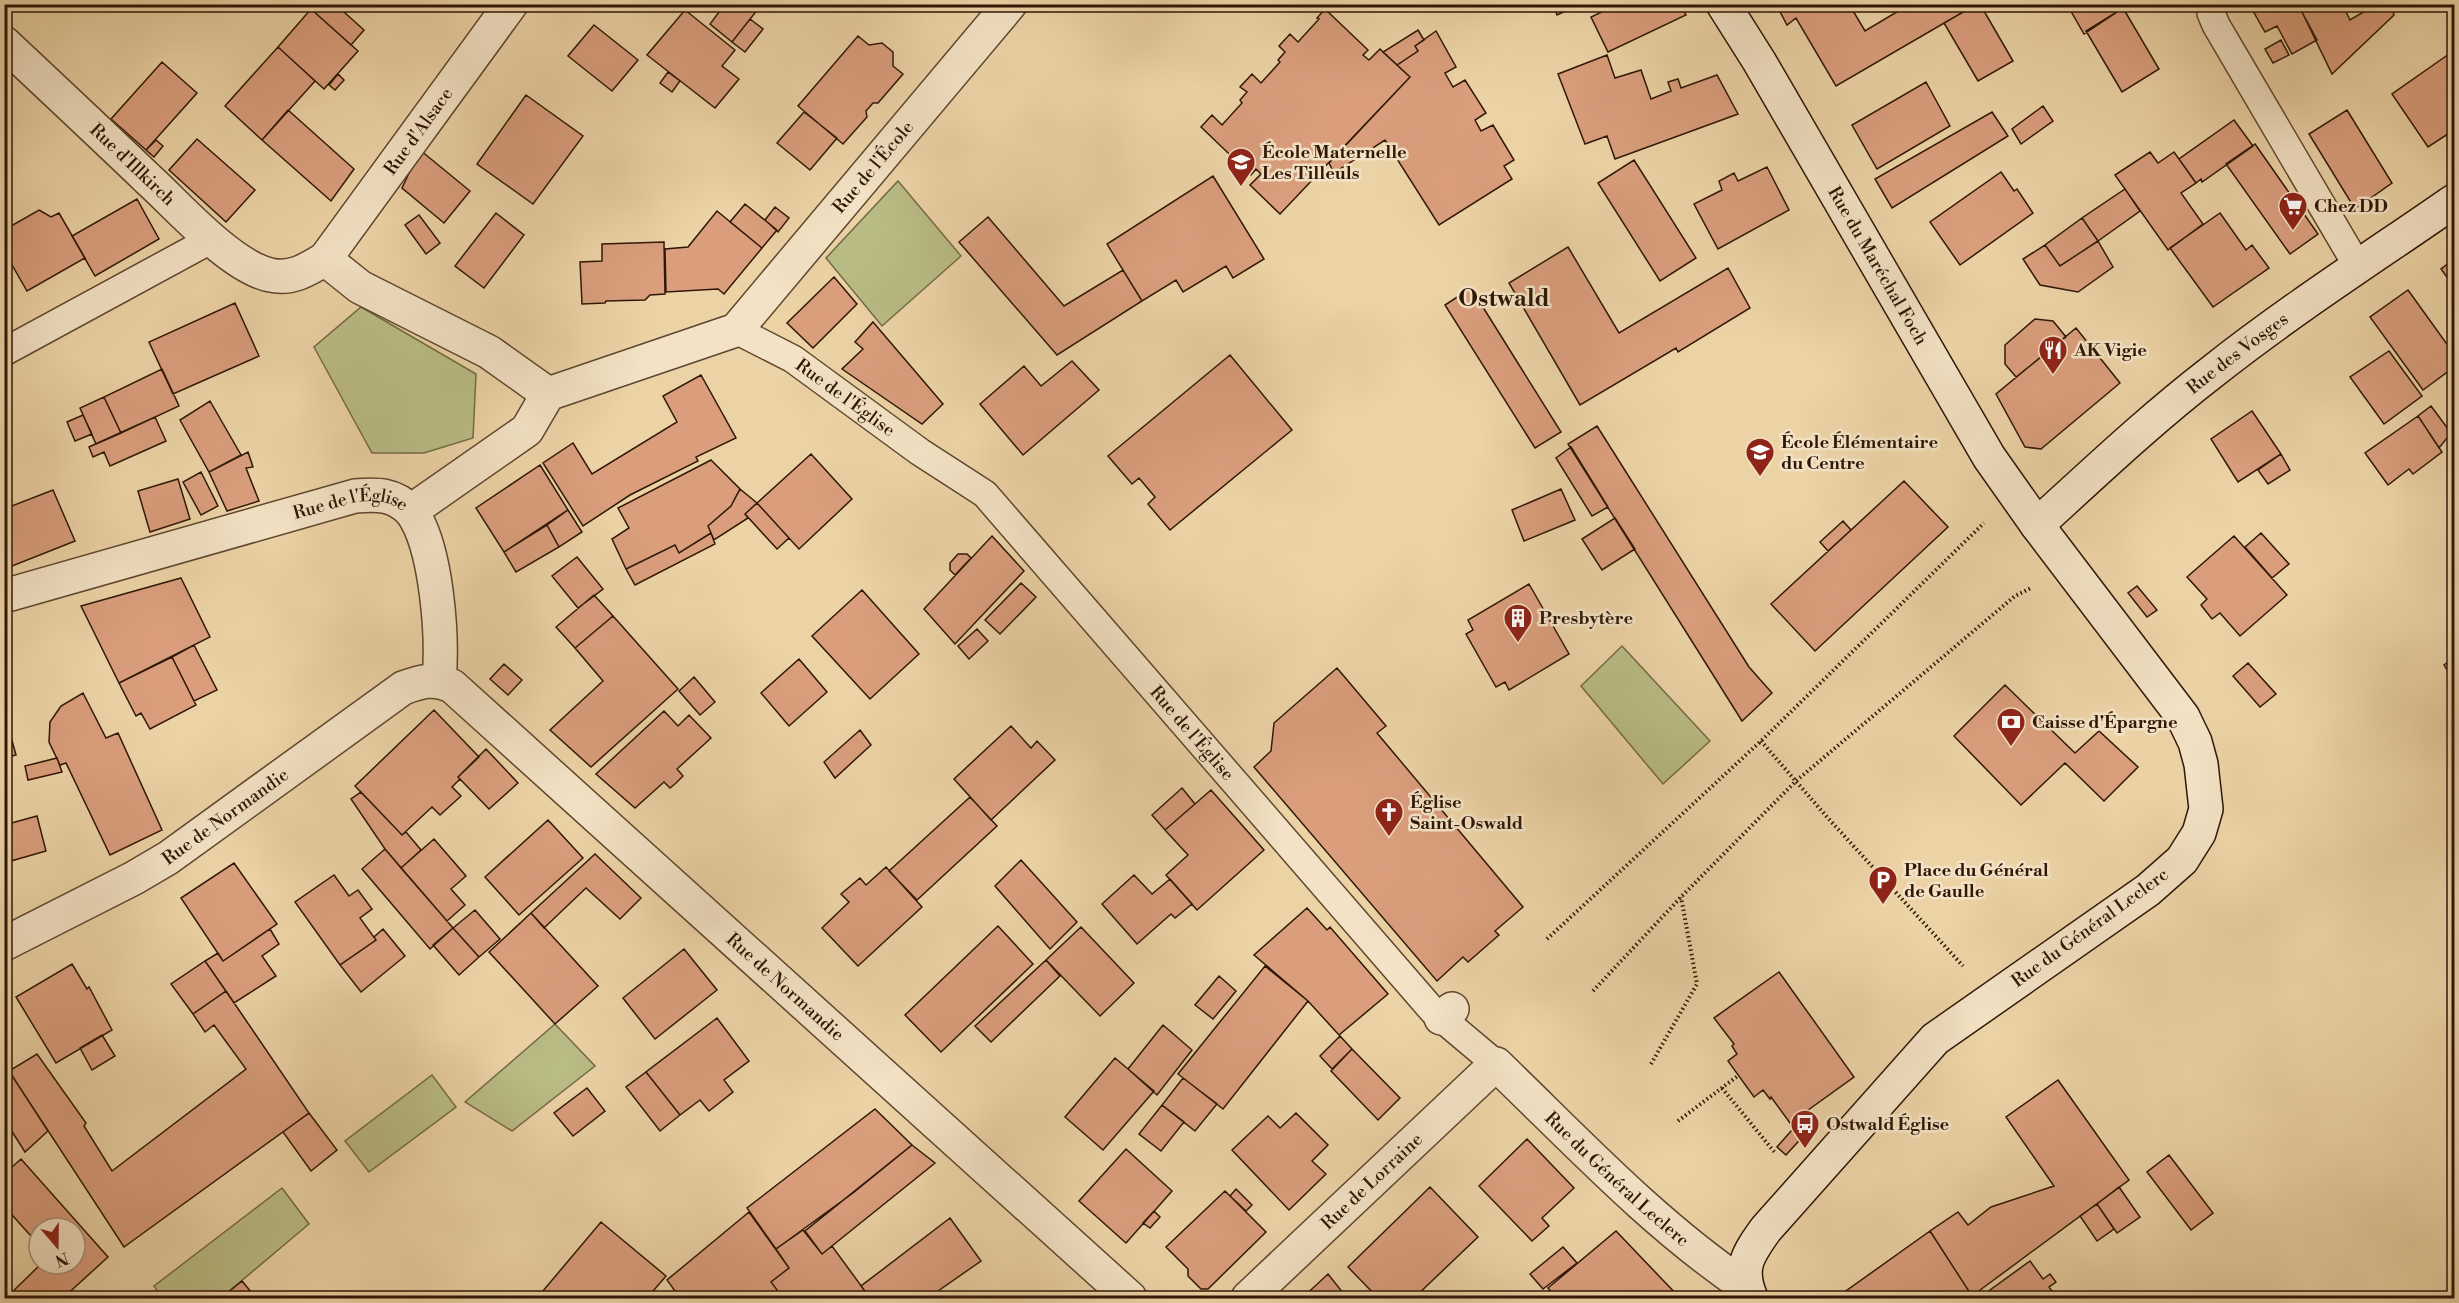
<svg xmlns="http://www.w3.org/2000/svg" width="2459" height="1303" font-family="'Libre Bodoni',serif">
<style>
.green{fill:#babc85;stroke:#746a46;stroke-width:1.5}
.building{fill:#da9e7d;stroke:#2f1706;stroke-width:1.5}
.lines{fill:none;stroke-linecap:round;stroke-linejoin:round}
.lane-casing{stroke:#5e462e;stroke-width:30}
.street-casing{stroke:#5e462e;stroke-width:36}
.secondary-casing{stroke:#2f1706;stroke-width:36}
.path{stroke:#2f1706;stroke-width:4;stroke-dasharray:1.5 3;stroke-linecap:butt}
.lane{stroke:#f3e2c5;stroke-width:27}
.street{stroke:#f3e2c5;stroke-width:33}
.secondary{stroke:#f3e2c5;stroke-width:33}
.labels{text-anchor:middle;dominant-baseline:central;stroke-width:5;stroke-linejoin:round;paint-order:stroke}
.street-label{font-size:18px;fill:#2f1706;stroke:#f3e2c5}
.poi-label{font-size:18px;font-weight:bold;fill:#2f1706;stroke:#f3e2c5;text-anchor:start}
.district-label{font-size:24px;font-weight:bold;fill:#2f1706;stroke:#f3e2c5}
</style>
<rect width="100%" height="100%" fill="#ecd3a6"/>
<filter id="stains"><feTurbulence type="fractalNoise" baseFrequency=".00333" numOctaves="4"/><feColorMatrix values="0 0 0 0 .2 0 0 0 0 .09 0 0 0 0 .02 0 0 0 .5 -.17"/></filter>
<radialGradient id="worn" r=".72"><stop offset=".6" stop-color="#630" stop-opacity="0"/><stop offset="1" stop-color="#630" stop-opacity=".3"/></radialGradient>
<path class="green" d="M898,181L961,256L882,326L826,258Z
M361,307L476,374L473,438L424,453H372L314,347Z
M1622,646L1710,741L1663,784L1581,686Z
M555,1024L595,1066L512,1131L465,1102Z
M432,1075L456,1107L369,1172L345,1141Z
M282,1188L309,1224L221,1298H162L154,1286Z"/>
<path class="building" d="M316,4H335L364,30L351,45L311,9Z
M725,4H762L732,42L710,24Z
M1553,4H1581L1557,15Z
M1618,4H1680L1686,15L1608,52L1591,17Z
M1776,4H1849L1865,31L1910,4H1977L1836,86L1796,18L1787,25Z
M1977,4H1980L2013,61L1978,81L1944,23Z
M2065,4H2112L2117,12L2084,34L2069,8L2067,9Z
M2249,4H2315L2302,12L2317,40L2292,54L2277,26L2265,32Z
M2315,4H2342L2350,20L2377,4H2391L2394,15L2332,74L2302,12Z
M2123,8L2159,69L2122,92L2086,31Z
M311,9L358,51L324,89L278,47Z
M1325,9L1368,50L1363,55L1369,60L1380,49L1410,77L1280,214L1250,185L1261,174L1256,169L1251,175L1201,127L1212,115L1222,125L1242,103L1240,100L1247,92L1240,87L1252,74L1261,83L1280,62L1278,60L1285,52L1279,46L1290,34L1298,42L1319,19L1317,18Z
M685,10L735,50L722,66L739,79L715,108L647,55Z
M750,19L763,29L745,52L732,42Z
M594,25L638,60L612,91L568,56Z
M1418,30L1424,40L1415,46L1418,51L1397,65L1383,52Z
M1436,31L1456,67L1445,73L1453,87L1465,80L1486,113L1475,120L1481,131L1493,125L1514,160L1504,166L1512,179L1439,225L1385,140L1334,173L1329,163L1410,77L1397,65L1418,51L1415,46Z
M858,36L869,45L882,43L893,52V66L903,74L878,103H873L866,111L867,117L843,144L798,106Z
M2281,40L2289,55L2273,63L2265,49Z
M278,47L315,81L262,140L225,106Z
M2449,54L2454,63V130L2428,147L2392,94Z
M1607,55L1615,78L1641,70L1651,99L1671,91L1668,82L1678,79L1681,88L1717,75L1738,114L1615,159L1607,136L1585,144L1558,74Z
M162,62L197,93L146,150L111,119Z
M668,72L680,81L672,92L660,83Z
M338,74L344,80L335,90L329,85Z
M1926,82L1950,126L1877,169L1852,125Z
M526,95L583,136L533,204L477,164Z
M2043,106L2053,121L2021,144L2012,129Z
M288,110L354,169L331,201L262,140Z
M2347,110L2392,183L2355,209L2309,134Z
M804,112L837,138L810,170L777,143Z
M1992,112L2008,136L1892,208L1875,179Z
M2234,120L2253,146L2202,182L2201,179L2196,183L2179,159Z
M197,139L255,190L226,222L169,170Z
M156,140L163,146L154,157L146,150Z
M2255,144L2318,234L2290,254L2226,164Z
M420,150L470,191L444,223L402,188Z
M2150,152L2158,163L2174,152L2196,183L2181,193L2203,224L2168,250L2115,175Z
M1634,160L1696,258L1660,281L1598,183Z
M1767,167L1789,210L1718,249L1694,204L1722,190L1719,181L1734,173L1738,181Z
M2001,172L2014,191L2017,189L2033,213L1960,265L1930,222Z
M1213,176L1264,259L1233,278L1226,266L1183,292L1176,280L1142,301L1107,244Z
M2125,189L2140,211L2098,241L2082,218Z
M137,199L159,239L95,276L72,236Z
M745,204L777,230L762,248L730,222Z
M775,207L789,218L778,232L765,220Z
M39,210L51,217L59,213L85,258L27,291L4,251V230Z
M717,211L762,248L724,294L718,289L666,292L665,249L688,247Z
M496,213L524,235L484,288L455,266Z
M2220,213L2246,250L2252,245L2269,268L2213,307L2170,248Z
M419,215L440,243L426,254L405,225Z
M988,217L1064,306L1123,270L1142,301L1057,355L959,242Z
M2082,218L2098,241L2060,266L2045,245Z
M2098,241L2113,267L2078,292L2040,285L2023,259L2045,245L2060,266Z
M664,242L665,294L650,295L645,300L606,301L605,303L582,304L580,262L602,261V244Z
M1568,247L1619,333L1728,268L1750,308L1678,352L1676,348L1580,405L1509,283Z
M2454,259V287L2441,269Z
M834,277L857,304L813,348L787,323Z
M1471,288L1561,432L1535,448L1445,305Z
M2408,290L2454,354V367L2423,390L2370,317Z
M235,303L259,356L173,394L149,342Z
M2035,319L2053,321L2066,337L2016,377L2005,364V345Z
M873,322L943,404L922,424L842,369L863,349L855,342Z
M2076,328L2120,383L2041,449L2025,447L1996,394Z
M2389,351L2422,396L2384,424L2350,377Z
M1230,355L1292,430L1170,530L1148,504L1155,497L1139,478L1132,484L1108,456Z
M1072,361L1099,390L1023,455L980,404L1024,366L1041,386Z
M162,369L179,406L121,433L104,397Z
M701,375L736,438L696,457L698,461L630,495L583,526L543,463L573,443L592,474L677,422L663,396Z
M104,397L121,433L96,444L80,408Z
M210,401L241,455L209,472L180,420Z
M2431,406L2451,433L2439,448L2418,416Z
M2252,411L2281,454L2238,482L2211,439Z
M83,415L92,434L75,441L67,422Z
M2418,416L2442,452L2413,474L2409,469L2388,485L2365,453Z
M155,417L166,441L110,466L104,452L93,457L89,447Z
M1597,426L1749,667L1772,693L1742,721L1568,444Z
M1571,447L1608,507L1592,516L1556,458Z
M248,452L253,467L246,468L259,501L227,511L209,472Z
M811,454L852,499L799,549L757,503Z
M2281,454L2290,470L2268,484L2258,470Z
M711,460L740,489L731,506L708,526L711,533L679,553L675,545L626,569L612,539L629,528L618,508Z
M540,465L568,510L504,552L476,508Z
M201,472L218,506L201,515L183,482Z
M178,479L190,519L150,532L138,491Z
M1904,481L1948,527L1815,651L1771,604Z
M740,489L757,503L745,514L748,518L714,540L708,526L731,506Z
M1561,489L1575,520L1524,541L1512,510Z
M53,490L75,541L12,566L4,546V509Z
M757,503L789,538L777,549L745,514Z
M568,510L582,532L559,547L547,525Z
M1615,518L1635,549L1602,570L1582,539Z
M1843,521L1851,530L1828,551L1820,542Z
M547,525L559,547L516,572L504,552Z
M711,533L715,544L635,585L626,569L675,545L679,553Z
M2261,533L2289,564L2272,578L2245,547Z
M992,536L1024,571L955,644L924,609Z
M2234,536L2287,595L2240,636L2220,613L2212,619L2201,605L2207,599L2187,577Z
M958,554H967L971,558L955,575L950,570V563Z
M577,557L603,589L578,608L552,576Z
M181,578L210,637L119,683L81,606Z
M1021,583L1036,597L1000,634L985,620Z
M1529,584L1569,654L1509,690L1505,682L1496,687L1466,634L1473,630L1468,620Z
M2137,586L2157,610L2147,617L2128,593Z
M862,590L919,654L870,699L812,636Z
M594,595L613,616L575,648L556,627Z
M613,616L678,689L591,767L550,730L603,681L575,648Z
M977,629L988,641L969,659L958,646Z
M194,645L217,690L194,701L172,657Z
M172,657L196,705L150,729L141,713L136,716L119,683Z
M2454,658V681L2444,665Z
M799,659L827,692L789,726L761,693Z
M2248,663L2276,694L2260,707L2233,676Z
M504,664L522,680L508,695L490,679Z
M1337,668L1386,726L1377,733L1523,907L1495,931L1499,935L1468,962L1463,957L1437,981L1254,767L1271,751L1274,723Z
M694,677L715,702L700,715L679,691Z
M2005,685L2075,753L2099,731L2138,767L2104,801L2065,763L2021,805L1954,736Z
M83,693L106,738L118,733L162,830L110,855L66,763L60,765L49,742L50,722L61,706Z
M434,710L479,757L458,777L460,779L452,787L461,796L440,815L432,807L402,835L355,786Z
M664,711L678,726L689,715L711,738L677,769L683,776L676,783L670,788L664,782L635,808L596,774Z
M4,712L16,755L4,758Z
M1011,726L1031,748L1037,741L1055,760L991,820L954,779Z
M860,730L871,745L835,778L824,762Z
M486,749L518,783L489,809L458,777Z
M57,758L62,772L28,780L25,766Z
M1182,788L1195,804L1165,830L1152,815Z
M1211,790L1264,850L1197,910L1166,875L1188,855L1165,830Z
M361,792L402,835L406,832L421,850L401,868L385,849L351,799Z
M970,797L997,826L917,900L889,871Z
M37,816L46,851L11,861L4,839V825Z
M548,820L583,858L519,915L485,877Z
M4,839L11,861L4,862Z
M434,839L466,876L451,889L465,905L447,921L401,868Z
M385,849L453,928L430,949L362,869Z
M595,854L641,898L620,919L586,888L544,928L531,913Z
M1021,860L1077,922L1050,949L995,886Z
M234,863L277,924L223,961L181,898Z
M886,867L922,907L858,966L822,928L849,902L841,894L860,878L866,885Z
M334,875L349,896L358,890L372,909L360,918L376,940L340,965L295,902Z
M1134,875L1152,894L1170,879L1192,904L1175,918L1171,914L1137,944L1102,904Z
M1307,908L1327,930L1330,927L1388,994L1339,1035L1308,1001L1254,955Z
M475,910L500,939L479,957L453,928Z
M531,913L598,986L555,1024L489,952Z
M998,926L1033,964L941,1052L905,1015Z
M1081,927L1134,983L1100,1016L1046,960Z
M453,928L479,957L459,975L433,945Z
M270,929L279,944L262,956L276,976L234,1003L205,961L218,953L223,961Z
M383,929L405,956L361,992L340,965L376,940L374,937Z
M684,949L717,990L655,1039L623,998Z
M1046,960L1060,976L991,1042L975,1026Z
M205,961L226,991L193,1014L171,984Z
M72,964L87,989L89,987L112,1030L56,1063L16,997Z
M1265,966L1308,1001L1223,1109L1178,1074Z
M1779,972L1854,1077L1790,1123L1771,1097L1770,1099L1763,1090L1754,1097L1728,1061L1737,1054L1732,1046L1734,1044L1714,1018Z
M1219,976L1236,991L1213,1019L1195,1005Z
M226,991L309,1113L124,1247L9,1071L37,1054L86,1123L84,1126L112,1171L246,1069L214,1025L205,1032L193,1014Z
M717,1018L749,1061L724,1080L733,1092L709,1111L700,1100L680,1115L646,1072Z
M1163,1025L1192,1050L1157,1095L1128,1069Z
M102,1035L115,1056L92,1070L80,1048Z
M1340,1036L1352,1049L1332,1069L1320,1056Z
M1352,1049L1400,1098L1378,1120L1331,1071Z
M1115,1058L1154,1091L1103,1150L1065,1117Z
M9,1071L48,1131L25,1152L4,1119V1073Z
M646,1072L680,1115L660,1131L626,1087Z
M1183,1078L1217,1104L1195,1131L1162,1105Z
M2058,1080L2129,1180L1972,1296L1930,1231L1958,1212L1968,1225L1991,1207L2054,1186L2006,1117Z
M587,1088L605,1111L573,1136L554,1113Z
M1162,1105L1184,1122L1161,1151L1139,1134Z
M875,1109L912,1145L853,1193L776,1249L747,1208Z
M309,1113L337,1150L311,1171L283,1132Z
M1296,1113L1328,1145L1312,1161L1326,1174L1289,1210L1232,1150L1268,1116L1280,1128Z
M1798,1123L1807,1132L1786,1155L1777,1147Z
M1527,1139L1574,1188L1542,1218L1549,1226L1532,1241L1479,1186Z
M912,1145L935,1163L822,1254L805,1231Z
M1126,1149L1172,1191L1126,1243L1079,1201Z
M2169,1155L2213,1213L2191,1230L2147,1172Z
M21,1159L108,1257L63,1298H6L41,1264H45L49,1268L54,1264H75V1228H39V1245L4,1206V1174Z
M1430,1187L1478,1237L1414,1298H1378L1348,1267Z
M2119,1187L2140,1217L2117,1233L2097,1204Z
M1236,1189L1252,1205L1246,1211L1230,1196Z
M1225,1191L1266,1232L1208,1289H1201L1188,1276V1269L1166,1247Z
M2097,1204L2114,1229L2097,1241L2080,1216Z
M1154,1211L1160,1217L1150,1228L1143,1223Z
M749,1212L789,1268L771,1282L783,1298H680L667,1280Z
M950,1218L981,1261L928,1298H870L861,1286Z
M601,1222L666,1276L647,1298H537Z
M803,1230L822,1254L832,1246L870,1298H783L771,1282L789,1268L776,1249Z
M1616,1231L1658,1275L1680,1298H1556L1548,1288Z
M1930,1231L1972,1296L1968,1298H1836Z
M1563,1247L1577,1263L1543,1289L1530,1274Z
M2030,1261L2043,1279L2050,1274L2056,1282L2049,1287L2057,1298H1979Z
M1328,1274L1347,1298H1302L1313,1288Z
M242,1281L256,1298H221Z"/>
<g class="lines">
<g class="lane-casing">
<g id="lane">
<path d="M2212,4L2211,13L2216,25L2358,267"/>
<path id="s1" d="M736,330L793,359L920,452L985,494L1433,1011L1496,1064"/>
<path d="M4,352L212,239"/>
</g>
</g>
<g class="street-casing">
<g id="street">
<path id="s2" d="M4,43C52,88 100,133 148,179C178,206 230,266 270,275C291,280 307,270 325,259L511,4"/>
<path d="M325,259L360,287L489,352L548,394"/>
<path d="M411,511C437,546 443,637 439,681"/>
<path id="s3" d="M4,596L355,496C378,494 394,494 411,511L527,430L548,394L736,330L1010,4"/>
<path id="s4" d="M4,944L134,878L168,858L403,688C422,681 433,678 452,686L1130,1298"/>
<path d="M1441,1018L1452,1009"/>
<path id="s5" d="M1248,1298L1496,1064C1576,1141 1653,1224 1746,1287"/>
</g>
</g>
<g class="secondary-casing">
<g id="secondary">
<path id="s6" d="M1723,4L1759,61L1989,457L2037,525L2183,717L2195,742L2201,764L2206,809L2199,833L2182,860L2148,890L1935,1039L1766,1229C1748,1254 1738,1268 1751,1298"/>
<path id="s7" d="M2037,525C2094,473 2151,419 2212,372C2289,311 2373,257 2454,201"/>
</g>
</g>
<path class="path" d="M1761,741L1827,817L1963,966
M1547,939L1761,741L1984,523
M1593,991L1681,897L1796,781L2015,596L2031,588
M1651,1064L1697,984L1681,897
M1722,1088L1776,1154
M1678,1121L1739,1075"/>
<use href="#lane" class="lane"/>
<use href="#street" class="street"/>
<use href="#secondary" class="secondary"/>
</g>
<defs>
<g id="school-pin" transform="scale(1.5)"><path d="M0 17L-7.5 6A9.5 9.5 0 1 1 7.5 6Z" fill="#8f2418" stroke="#f3e2c5"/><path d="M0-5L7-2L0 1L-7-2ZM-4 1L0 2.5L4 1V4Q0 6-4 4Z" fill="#fff"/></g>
<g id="supermarket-pin" transform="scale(1.5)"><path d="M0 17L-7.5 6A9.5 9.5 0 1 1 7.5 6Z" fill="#8f2418" stroke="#f3e2c5"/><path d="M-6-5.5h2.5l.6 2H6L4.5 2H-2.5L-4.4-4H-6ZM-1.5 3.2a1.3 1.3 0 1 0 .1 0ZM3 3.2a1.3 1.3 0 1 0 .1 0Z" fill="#fff"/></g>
<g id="restaurant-pin" transform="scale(1.5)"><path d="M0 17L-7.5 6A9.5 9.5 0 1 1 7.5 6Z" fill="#8f2418" stroke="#f3e2c5"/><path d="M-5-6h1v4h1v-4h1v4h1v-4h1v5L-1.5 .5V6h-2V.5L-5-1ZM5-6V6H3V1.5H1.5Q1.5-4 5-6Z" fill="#fff"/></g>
<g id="building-pin" transform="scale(1.5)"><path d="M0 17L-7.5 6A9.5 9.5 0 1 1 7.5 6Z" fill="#8f2418" stroke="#f3e2c5"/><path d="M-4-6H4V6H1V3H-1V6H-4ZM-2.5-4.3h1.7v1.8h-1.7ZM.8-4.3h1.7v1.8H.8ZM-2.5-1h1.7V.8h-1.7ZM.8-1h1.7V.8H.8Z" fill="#fff"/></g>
<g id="bank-pin" transform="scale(1.5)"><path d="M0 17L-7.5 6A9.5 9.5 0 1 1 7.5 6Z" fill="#8f2418" stroke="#f3e2c5"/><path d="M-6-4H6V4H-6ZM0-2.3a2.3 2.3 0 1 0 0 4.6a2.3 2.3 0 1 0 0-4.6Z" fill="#fff"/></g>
<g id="church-pin" transform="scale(1.5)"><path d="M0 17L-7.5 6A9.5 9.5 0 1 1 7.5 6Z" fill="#8f2418" stroke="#f3e2c5"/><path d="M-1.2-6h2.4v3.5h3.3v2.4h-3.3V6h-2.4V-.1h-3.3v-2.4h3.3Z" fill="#fff"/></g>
<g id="parking-pin" transform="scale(1.5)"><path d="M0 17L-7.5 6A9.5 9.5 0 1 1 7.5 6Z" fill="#8f2418" stroke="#f3e2c5"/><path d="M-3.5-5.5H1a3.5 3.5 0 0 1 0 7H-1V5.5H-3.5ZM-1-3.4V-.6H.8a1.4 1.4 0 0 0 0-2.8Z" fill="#fff"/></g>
<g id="bus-pin" transform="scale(1.5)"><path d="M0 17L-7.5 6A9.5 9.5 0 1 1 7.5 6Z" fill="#8f2418" stroke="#f3e2c5"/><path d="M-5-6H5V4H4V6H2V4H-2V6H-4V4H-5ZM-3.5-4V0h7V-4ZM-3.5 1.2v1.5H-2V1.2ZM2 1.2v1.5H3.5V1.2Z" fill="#fff"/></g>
</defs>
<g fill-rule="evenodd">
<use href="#school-pin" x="1241" y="162"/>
<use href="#supermarket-pin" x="2293" y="206"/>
<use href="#restaurant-pin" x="2053" y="350"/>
<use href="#school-pin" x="1760" y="452"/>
<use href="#building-pin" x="1518" y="618"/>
<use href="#bank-pin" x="2011" y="722"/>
<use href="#church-pin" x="1389" y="812"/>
<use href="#parking-pin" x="1883" y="880"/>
<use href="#bus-pin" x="1805" y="1124"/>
</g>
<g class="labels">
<g class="street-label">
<text stroke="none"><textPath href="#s2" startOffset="572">Rue d'Alsace</textPath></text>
<text stroke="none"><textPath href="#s2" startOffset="177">Rue d'Illkirch</textPath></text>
<text stroke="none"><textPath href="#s3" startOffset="1020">Rue de l'École</textPath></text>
<text stroke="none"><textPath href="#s6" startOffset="304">Rue du Maréchal Foch</textPath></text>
<text stroke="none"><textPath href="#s7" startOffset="264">Rue des Vosges</textPath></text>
<text stroke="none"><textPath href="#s1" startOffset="129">Rue de l'Église</textPath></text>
<text stroke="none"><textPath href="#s3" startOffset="360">Rue de l'Église</textPath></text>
<text stroke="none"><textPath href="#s1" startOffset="615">Rue de l'Église</textPath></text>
<text stroke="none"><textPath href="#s4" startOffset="256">Rue de Normandie</textPath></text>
<text transform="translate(2090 928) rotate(-36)">Rue du Général Leclerc</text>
<text stroke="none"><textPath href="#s4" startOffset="975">Rue de Normandie</textPath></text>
<text stroke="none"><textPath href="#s5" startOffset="508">Rue du Général Leclerc</textPath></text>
<text stroke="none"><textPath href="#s5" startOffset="170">Rue de Lorraine</textPath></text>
</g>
<g class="poi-label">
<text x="1262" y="152">École Maternelle<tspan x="1262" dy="21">Les Tilleuls</tspan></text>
<text x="2314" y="206">Chez DD</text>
<text x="2074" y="350">AK Vigie</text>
<text x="1781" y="442">École Élémentaire<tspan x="1781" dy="21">du Centre</tspan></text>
<text x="1539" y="618">Presbytère</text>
<text x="2032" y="722">Caisse d'Épargne</text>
<text x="1410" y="802">Église<tspan x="1410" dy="21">Saint-Oswald</tspan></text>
<text x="1904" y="870">Place du Général<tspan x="1904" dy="21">de Gaulle</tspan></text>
<text x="1826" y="1124">Ostwald Église</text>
</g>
<g class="district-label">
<text x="1504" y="299">Ostwald</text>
</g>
</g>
<rect width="2459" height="1303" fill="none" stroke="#ecd3a6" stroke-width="24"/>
<rect x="6" y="6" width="2447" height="1291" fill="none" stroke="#2f1706" stroke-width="3"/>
<rect x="12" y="12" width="2435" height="1279" fill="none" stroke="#2f1706" stroke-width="1.5"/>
<g transform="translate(57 1246) rotate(160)"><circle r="28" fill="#f3e2c5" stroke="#a59179" stroke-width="1.5"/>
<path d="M0-4.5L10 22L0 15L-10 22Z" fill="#8f2418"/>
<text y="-9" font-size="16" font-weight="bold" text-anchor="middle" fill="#2f1706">N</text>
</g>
<rect width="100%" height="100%" filter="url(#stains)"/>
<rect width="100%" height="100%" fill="url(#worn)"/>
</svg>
